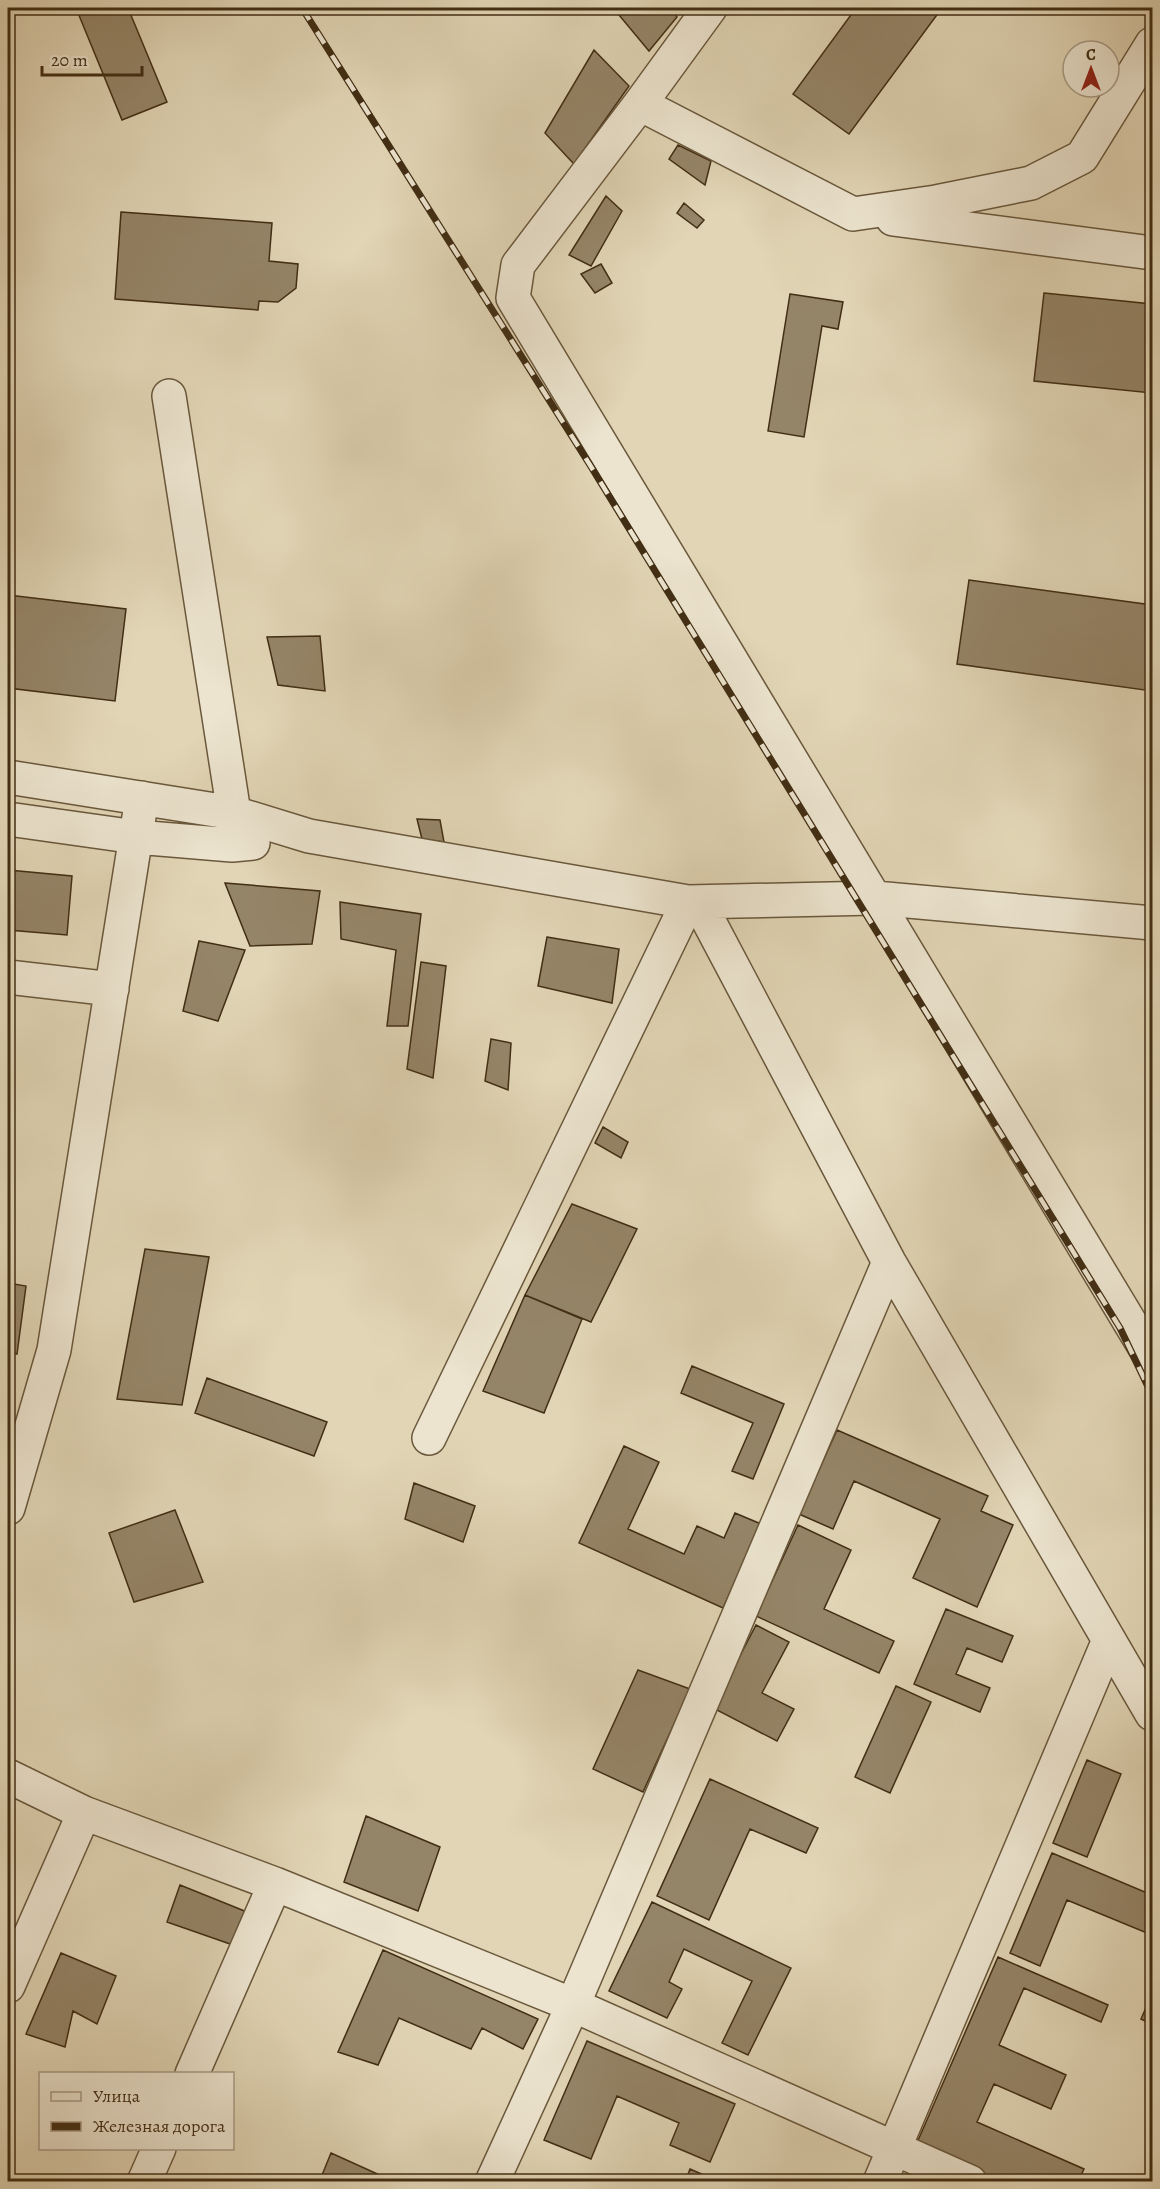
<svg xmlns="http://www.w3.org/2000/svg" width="1160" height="2189" font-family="Alegreya,serif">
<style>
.building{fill:#958568;stroke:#422e14;stroke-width:1.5}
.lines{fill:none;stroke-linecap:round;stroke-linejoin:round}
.street-casing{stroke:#6a583c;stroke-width:36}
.street{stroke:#ece4cf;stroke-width:33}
.rail-casing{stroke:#422e14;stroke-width:7}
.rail{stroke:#ece4cf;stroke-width:4.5;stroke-dasharray:14;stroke-linecap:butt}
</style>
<rect width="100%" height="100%" fill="#e1d5b5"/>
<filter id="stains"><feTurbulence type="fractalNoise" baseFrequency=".00333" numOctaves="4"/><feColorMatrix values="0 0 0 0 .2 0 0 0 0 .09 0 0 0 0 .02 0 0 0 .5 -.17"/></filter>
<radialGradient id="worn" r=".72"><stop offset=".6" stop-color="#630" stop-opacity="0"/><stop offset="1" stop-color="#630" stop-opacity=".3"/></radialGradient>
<path class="building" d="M76,8H128L167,102L122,120Z
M625,8H670L677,17L649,51L619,15Z
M856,8H942L849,134L793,94Z
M594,50L629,86L574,164L545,133Z
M678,145L711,161L705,185L669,159Z
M606,196L622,211L591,266L569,255Z
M684,203L704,220L697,228L677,213Z
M121,212L272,223L269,261L298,264L296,288L278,302L259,301L258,310L115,299Z
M601,264L612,283L595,293L581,274Z
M1044,293L1152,304V393L1034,381Z
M790,294L843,302L838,329L822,326L804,437L768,431Z
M969,580L1152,605V691L957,664Z
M8,595L126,609L115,701L8,688Z
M320,636L325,691L278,685L267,637Z
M417,819L440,820L444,842L422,839Z
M8,870L72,876L67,935L8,930Z
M225,883L320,891L312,944L250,946Z
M340,902L421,914L408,1026H387L396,950L341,939Z
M547,937L619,949L612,1003L538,986Z
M199,941L245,950L218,1021L183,1011Z
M421,962L446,966L433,1078L407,1069Z
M491,1039L511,1043L508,1090L485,1081Z
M603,1127L628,1142L621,1158L595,1143Z
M572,1204L637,1229L591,1322L525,1295Z
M145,1249L209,1257L182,1405L117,1399Z
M8,1283L26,1286L17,1354L8,1352Z
M525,1295L582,1319L544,1413L483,1391Z
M692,1366L784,1404L753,1479L732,1471L753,1423L681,1393Z
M207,1378L327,1422L314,1456L195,1413Z
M837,1430L988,1496L981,1511L1013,1525L977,1607L913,1578L940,1519L854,1481L833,1529L799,1514Z
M624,1446L659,1462L628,1529L684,1554L697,1526L724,1538L735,1513L761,1524L723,1608L579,1543Z
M414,1483L475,1506L463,1542L405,1519Z
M175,1510L203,1582L134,1602L109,1533Z
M798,1525L851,1550L824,1609L894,1641L879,1673L756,1616Z
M946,1609L1013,1636L1002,1662L967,1648L956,1674L990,1688L980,1712L914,1684Z
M756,1625L789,1642L762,1693L794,1709L777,1741L713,1708Z
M638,1670L690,1689L643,1792L593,1769Z
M896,1686L931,1702L890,1793L855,1777Z
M1087,1760L1121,1774L1087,1857L1053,1843Z
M710,1779L818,1828L806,1853L750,1829L709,1920L657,1896Z
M366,1816L440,1847L418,1911L344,1882Z
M1052,1853L1152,1895V1921L1147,1933L1067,1900L1040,1966L1010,1953Z
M180,1885L247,1912L233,1945L167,1922Z
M652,1902L791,1968L748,2055L722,2043L752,1981L684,1949L669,1982L682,1989L667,2018L609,1991Z
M383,1950L538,2019L523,2049L482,2028L471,2049L399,2018L378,2065L338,2052Z
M61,1953L116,1976L97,2024L73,2011L65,2047L26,2034Z
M998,1957L1108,2005L1101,2022L1024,1988L999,2045L1066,2075L1051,2109L994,2084L977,2122L1084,2169L1078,2182H998L916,2145Z
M1152,1994V2024L1141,2019Z
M587,2041L735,2104L710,2162L670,2145L679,2123L617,2096L591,2159L544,2140Z
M331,2153L395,2182H325L320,2180Z
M690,2169L720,2182H685Z"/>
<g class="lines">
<g class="street-casing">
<path id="street" d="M710,8L640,104L518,265L513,298L1152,1359
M640,104L853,214L936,202L1031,183L1082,157L1152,44
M893,219L1152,253
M169,396L234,813L232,845
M8,777L234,813L309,836L688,902L706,916L889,1262L1152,1714
M8,819L136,837L232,845L253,843
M8,977L112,989
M429,1438L688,902L875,898L1152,923
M8,1508L54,1350L142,798
M8,1776L84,1813L275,1884L573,2005L970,2182
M8,1986L84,1813
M192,2074L275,1884
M144,2182L159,2148
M492,2182L573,2005L889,1262
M880,2182L1109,1640"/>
</g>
<use href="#street" class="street"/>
<g class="rail-casing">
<path id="rail" d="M302,8L590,465L1120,1328L1152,1395"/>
</g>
<use href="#rail" class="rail"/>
</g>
<rect width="1160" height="2189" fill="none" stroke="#e1d5b5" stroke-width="30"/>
<rect x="9" y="9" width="1142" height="2171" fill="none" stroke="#422e14" stroke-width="3"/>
<rect x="15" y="15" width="1130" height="2159" fill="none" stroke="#422e14" stroke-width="1.5"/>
<rect x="39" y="2072" width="195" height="78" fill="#ece4cf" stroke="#a89b84" stroke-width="1.5"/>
<rect x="51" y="2092" width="30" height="9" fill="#ece4cf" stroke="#a89b84" stroke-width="1.5"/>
<text x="93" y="2102" font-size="18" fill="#422e14">Улица</text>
<rect x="51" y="2122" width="30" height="9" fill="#422e14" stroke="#a89b84" stroke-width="1.5"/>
<text x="93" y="2132" font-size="18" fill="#422e14">Железная дорога</text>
<g transform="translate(1091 69)"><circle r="28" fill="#ece4cf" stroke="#a89b84" stroke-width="1.5"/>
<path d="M0-4.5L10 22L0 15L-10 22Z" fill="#8f2418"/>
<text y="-9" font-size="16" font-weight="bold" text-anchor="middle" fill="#422e14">С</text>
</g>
<path d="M42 66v9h100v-9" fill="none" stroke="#422e14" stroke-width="3"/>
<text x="51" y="66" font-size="18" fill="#422e14" stroke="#ece4cf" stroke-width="4.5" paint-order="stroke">20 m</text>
<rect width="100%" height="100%" filter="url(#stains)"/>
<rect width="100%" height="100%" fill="url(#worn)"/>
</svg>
